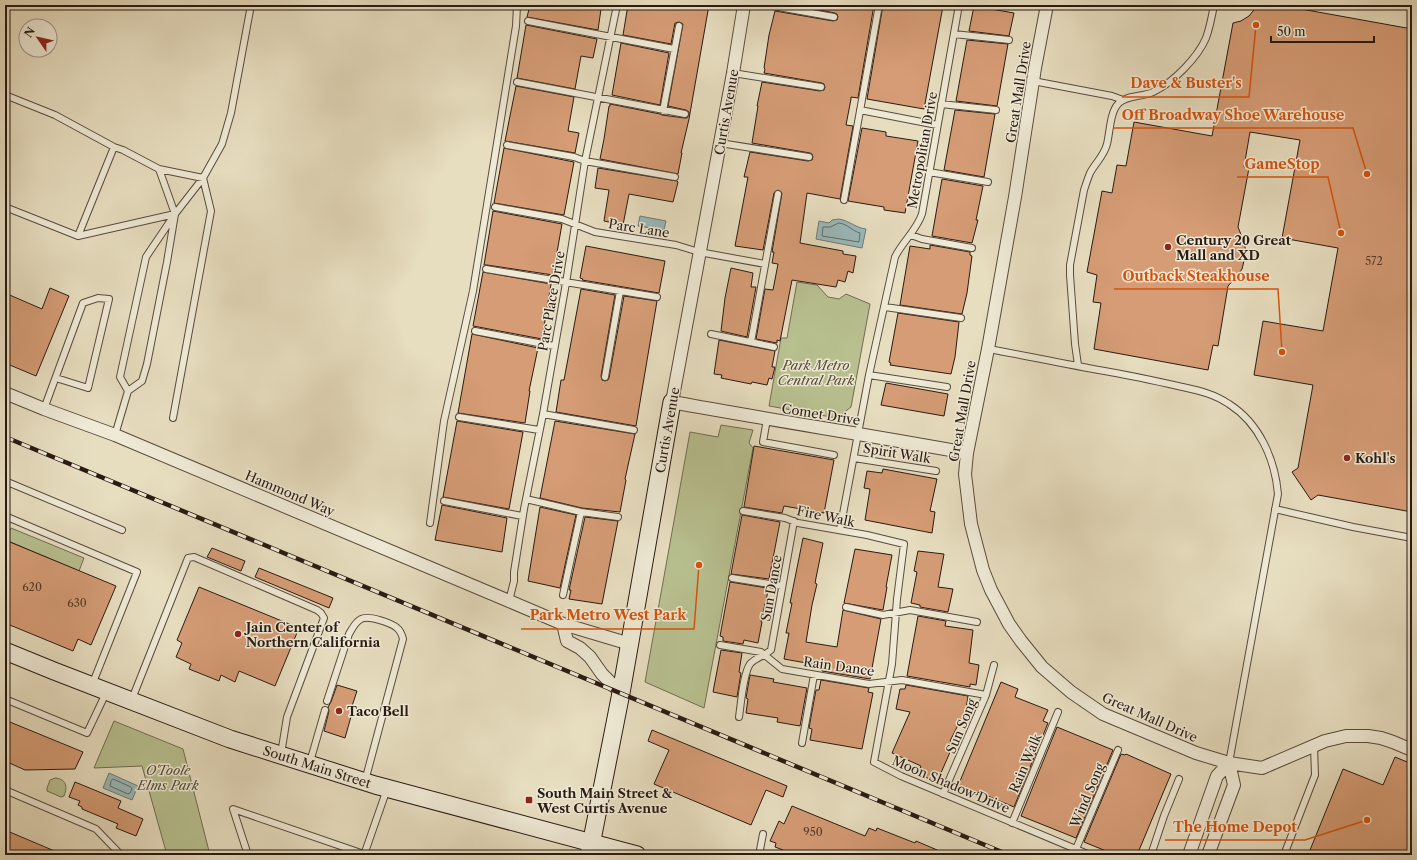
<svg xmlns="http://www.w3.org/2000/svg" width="1417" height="860" font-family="'Libre Caslon Text',serif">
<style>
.green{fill:#b8c090;stroke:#706d52}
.water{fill:#9ababb;stroke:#6d7a78}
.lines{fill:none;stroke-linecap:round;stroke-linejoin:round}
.shore{stroke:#626a67;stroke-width:1}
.building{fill:#d59c75;stroke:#291a13}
.lane-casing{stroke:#584b3e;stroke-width:8}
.street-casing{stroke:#584b3e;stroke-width:14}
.secondary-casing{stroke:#291a13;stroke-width:19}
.lane{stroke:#efead6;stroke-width:6}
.street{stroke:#efead6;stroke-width:12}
.secondary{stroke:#efead6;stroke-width:17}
.rail-casing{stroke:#291a13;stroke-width:4.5}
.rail{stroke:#efead6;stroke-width:3;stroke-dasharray:9;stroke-linecap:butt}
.poi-dot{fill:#8f2418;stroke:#efead6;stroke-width:1.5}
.labels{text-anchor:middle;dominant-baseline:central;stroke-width:3;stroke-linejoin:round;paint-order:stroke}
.number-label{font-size:11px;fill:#543a2c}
.street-label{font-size:13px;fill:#291a13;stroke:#efead6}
.poi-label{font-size:13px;font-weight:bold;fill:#291a13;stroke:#efead6;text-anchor:start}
.park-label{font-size:13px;font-style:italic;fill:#544c38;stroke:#efead6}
.leader{fill:none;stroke:#d5530d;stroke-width:1.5}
.callout-dot{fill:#d5530d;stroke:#efead6;stroke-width:1.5}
.callout-label{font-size:14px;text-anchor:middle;font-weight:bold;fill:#d5530d;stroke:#efead6;stroke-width:3;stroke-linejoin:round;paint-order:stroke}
</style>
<rect width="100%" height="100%" fill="#e7dec0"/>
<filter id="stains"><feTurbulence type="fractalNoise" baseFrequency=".005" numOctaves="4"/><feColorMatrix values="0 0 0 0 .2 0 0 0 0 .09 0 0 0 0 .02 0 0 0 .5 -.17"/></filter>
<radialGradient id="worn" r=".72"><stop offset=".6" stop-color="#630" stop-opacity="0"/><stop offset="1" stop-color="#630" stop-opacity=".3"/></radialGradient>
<path class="green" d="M797,282L817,285L828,297L839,299L846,294L870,304L851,407L837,418L769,406L781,338H787Z
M721,425L753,430L749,443L753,448L704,708L645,682L690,432L718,437Z
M11,528L84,558L79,571L6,540Z
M114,721L183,749L210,855H167L142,766L94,768Z
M55,778C66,779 68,786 64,796L61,797L47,791V788L50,780Z"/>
<path class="water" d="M640,216L666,221L664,230L638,226Z
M839,219C850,221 856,228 866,229L862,248L816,239L819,221L829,223L832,220Z
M109,773L138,786L132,800L103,788Z"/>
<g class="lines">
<path class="shore" d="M839,223C848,224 852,231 860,233L859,242L822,236L823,227H830Z
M113,779L131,787L132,789L130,793L128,794L110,786L111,781Z"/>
</g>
<path class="building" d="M530,5H579L601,9L598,30L527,17Z
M628,5H709L689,119L681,153H682L678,174L600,159L604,139L609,106H610V104L660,114L662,115L684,118H687L689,115V112L686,110L668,106L683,24L679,22L675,23L671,44L623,35Z
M793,5H874L858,98L851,97V99L846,125L853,126L840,199L807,193L800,243L843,251V254L856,256L853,273L848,271L845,282L838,280L836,287L792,280L780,341L777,340V343L756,339L765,289L773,290L778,264L772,263L774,252H772L782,193L778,190L774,193L763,250L735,246L748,177H744L750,152L808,161L812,160L813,157L812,154L810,153L752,143L758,106H757L762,82L820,91L824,90L825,87L824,84L822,83L764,73L765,69L764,68L769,35L775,11L833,21L837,20L838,17L837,14L835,13Z
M883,5H933L943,6L924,109L867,99Z
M1258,5H1279L1412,29V512L1318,495L1311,500L1292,472L1298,468L1313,385L1254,375L1263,321L1323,331L1338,248L1282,238L1300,140L1250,132L1244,167L1249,168L1238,227L1244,242L1246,252L1244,261L1242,269L1237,276L1228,286L1218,346L1213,345L1208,370L1094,349L1101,303L1093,302L1097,275L1087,272L1102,191L1112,193L1117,165L1126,166L1134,122L1212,136L1233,23L1241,21L1249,16Z
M974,6L1014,13L1009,36L969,31Z
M526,25L597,39L593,58L581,56L575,89L517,78Z
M967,40L1008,44L997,106L956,101Z
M621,43L669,53L660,105L612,95Z
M516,86L574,97L568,131L579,133L575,153L505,141Z
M955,110L995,114L984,177L944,170Z
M862,128L886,132V136L918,141L905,213L884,210V207L848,201Z
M504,148L574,162L564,215L494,203Z
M598,168L677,181L678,182L673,202L629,194L623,225L604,221L609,190L595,188Z
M942,179L983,186L976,220H978L972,243L932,236Z
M493,211L562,224L553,275L487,265H484Z
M930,245L970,252V255L972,256L967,293L962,314L900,305L910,246L930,249Z
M586,246L665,261L659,293L582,280L583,279L580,278Z
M731,268L753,273L751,287H756L747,337L721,331L725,298Z
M483,272L551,284L542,339L473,326Z
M50,288L69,296L36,376L5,363V293L42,309Z
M581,289L615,295L601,376L602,380L605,381L608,380L609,378L624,296L657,301L636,426L556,412L561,380H564Z
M898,313L959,322L955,357L951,374L890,365L891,363L889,362Z
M472,334L538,348L529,391H530L525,423L458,413Z
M719,340L775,351L772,367H775L772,379L769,378L767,385L752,382L751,384L721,378L722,375L714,374Z
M886,383L948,394L944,416L881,405Z
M457,421L523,432L509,509L443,497Z
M555,421L635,434L625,479L626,480L620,512L582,508L540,498Z
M754,446L834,460L824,513L784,506L782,513L744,507Z
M883,469L937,479L930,511L935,512L932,533L865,520L870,489L864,488L867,471L882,473Z
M442,505L507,518L502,552L435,540Z
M540,507L576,515L560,588L528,581Z
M742,515L780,522L769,579L731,574Z
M585,517L618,521L602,604L569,599L571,590H569Z
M803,538L823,543L815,583L817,584L812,605L806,642L837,647L843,610L881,619L870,679L822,671L823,666L784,659L789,633H786L792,603H790Z
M5,540L116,586L91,645L78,639L73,651L5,623Z
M212,548L245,561L241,571L207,557Z
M855,549L892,555L886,587H887L883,610L844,603Z
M918,551L944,554L938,587L953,589L948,612L920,607V605L911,603L917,572L914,571Z
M259,568L333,598L329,608L255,577Z
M730,582L767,588V591H768L761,622H762L758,643L744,640L743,644L723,641V637L720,636Z
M199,587L299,628L275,686L239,671L235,682L221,675L219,681L189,669L191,664L176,657L182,643L177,640Z
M918,616L946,621L945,626L973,630L969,663L979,665L976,685L970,684V687L907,676Z
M721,650L742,653L739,672L741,673L737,697L713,692Z
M750,675L774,679L773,682L807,688L800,726L777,722L778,718L746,713L748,699L746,698Z
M821,680L869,688L868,692L873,693L862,749L810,740L812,729L809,728L816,690H819Z
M1001,682L1018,689L1015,697L1048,710L1043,721L1048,723L1014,807L978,792L977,795L958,786Z
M337,685L357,691L350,712L352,713L345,738L324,731L329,711L328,707L331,702Z
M906,685L968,696L964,722L960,721L950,741L954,743L937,782L918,774L921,766L892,753L910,712L896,709L900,689H905Z
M5,720L83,752L75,769L25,770L5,761Z
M1057,727L1113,750L1076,838L1021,816Z
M652,730L787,786L783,797L766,790L751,825L654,784L669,750L648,741Z
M1121,754L1125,755L1126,754L1171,774L1137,855H1116L1084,842Z
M1395,757L1412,764V855H1308L1343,769L1383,785Z
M75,782L121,801L118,808L143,819L136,836L116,828L118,824L82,809V807L78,805L80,801L69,797Z
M792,806L865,836L869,828L876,831L877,828L915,843L916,841L949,855H781L783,850L775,847L776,843L770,841L779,821L784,824Z
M5,830L64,855H5Z"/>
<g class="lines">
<g class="lane-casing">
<path id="lane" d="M767,5L834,17
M528,21L674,49
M954,34L1009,40
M733,73L821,87
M1033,81L1112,96L1123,100
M517,82L685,114
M5,95L55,115L114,147L123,150L159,169L203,178L211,211L173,418
M941,104L996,110
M860,110L937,125
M663,111L679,26
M720,143L809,157
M507,145L574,157L585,161L675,177
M929,172L988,182
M844,200L879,5
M5,207L78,236L175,214
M495,207L562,219L595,232L676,245L699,252L765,264
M911,235L922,239L972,248
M78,236L114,147
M486,269L657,297
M885,307L961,318
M475,331L554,346
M711,334L774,347
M751,342L778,194
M988,349C1029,356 1069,365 1110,372C1133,376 1156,381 1178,386C1196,390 1213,393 1229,404C1259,423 1275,459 1278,494L1229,763
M1078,365L1075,344L1070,275V265L1084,190C1086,184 1088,178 1090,173C1096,162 1104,156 1107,144C1110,132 1110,111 1119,103C1127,95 1143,97 1153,92C1173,83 1198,57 1206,38C1210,27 1212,16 1214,5
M869,375L947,387
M605,377L620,291
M128,391L120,377L146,257L175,214L203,178L222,144L231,113L251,5
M44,409L83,303L98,298L109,299L88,388L56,378
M543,414L634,430
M459,417L539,430
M767,419L763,442L834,455
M115,435L128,391L142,381L147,364L167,262L175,214L159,169
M854,458L936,471
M5,481L122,530
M526,499L581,512L618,517
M444,501L522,516
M1275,509L1353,527L1412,538
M743,511L785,518L798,523L867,535L904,544L897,599L892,664L874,762L901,776L1090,855
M5,516L137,572L92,685
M430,523L444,421L473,291L516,26L517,5
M840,530L869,375L895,257C903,241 916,231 922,214L959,5
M732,578L782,586
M563,595L581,512
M509,601L514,581V572L524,509L543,414L566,283L585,161L617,5
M846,607L883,615L910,610L977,622
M720,645L761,652L782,669L869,684L902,680L986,695
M5,699L87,733L106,693
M132,699L188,558L194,557L317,610L321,613L324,618L287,717L281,754
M327,701L349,634C352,629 355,622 361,619C368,615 392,623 397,628C401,631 402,635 403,639L365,781
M739,717C741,704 743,674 750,664C755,658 764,656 771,650L794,521
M802,743L814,675
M310,762L325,710
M5,790L96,829L121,855
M943,794L986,695L994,665
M1012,823L1058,712
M1076,849L1118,750
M248,855L233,809L364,854
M364,855L387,789
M759,855L763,834
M1151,855L1164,816L1179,779
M1284,855L1315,775L1314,746"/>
</g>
<g class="street-casing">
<path id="street" d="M744,5L733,73L672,402C770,420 869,435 967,453
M1047,5L1035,68L1015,197L988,349L967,453L965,474L971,524L983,570L991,590L1009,624L1021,641L1042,667L1071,692L1103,714L1196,753L1229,763L1262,768L1325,741L1346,736H1368L1381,738L1393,742L1412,750
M5,393L44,409L115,435L509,601L563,624L630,644
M563,624L567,641L580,648L590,657L602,674L621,693
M1189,855L1217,776L1229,763
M1208,855L1234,785L1229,763"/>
</g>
<g class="secondary-casing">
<g id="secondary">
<path id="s1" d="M5,651L54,671L230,739L375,785L637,855"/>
<path d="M589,855L621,693L672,402"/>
</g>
</g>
<use href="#lane" class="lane"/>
<use href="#street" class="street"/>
<use href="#secondary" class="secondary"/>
<g class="rail-casing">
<path id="rail" d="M5,437L1009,855"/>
</g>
<use href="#rail" class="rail"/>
</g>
<g class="poi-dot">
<circle cx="1168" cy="247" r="4"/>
<circle cx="1347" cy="458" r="4"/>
<circle cx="238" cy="634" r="4"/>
<circle cx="339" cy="711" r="4"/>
<rect x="525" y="796" width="8" height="8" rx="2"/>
</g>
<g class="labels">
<g class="number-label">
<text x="1374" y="261">572</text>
<text x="32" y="587">620</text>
<text x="77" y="603">630</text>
<text x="813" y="832">950</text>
</g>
<g class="street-label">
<text transform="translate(1018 92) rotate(-81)">Great Mall Drive</text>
<text transform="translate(726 112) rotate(-80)">Curtis Avenue</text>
<text transform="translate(922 150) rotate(-80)">Metropolitan Drive</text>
<text transform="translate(639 228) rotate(9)">Parc Lane</text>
<text transform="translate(551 301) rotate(-80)">Parc Place Drive</text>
<text transform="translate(962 411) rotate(-80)">Great Mall Drive</text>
<text transform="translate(821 414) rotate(9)">Comet Drive</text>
<text transform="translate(667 430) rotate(-80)">Curtis Avenue</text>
<text transform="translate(897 453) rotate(9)">Spirit Walk</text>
<text transform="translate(290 493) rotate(23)">Hammond Way</text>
<text transform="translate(826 516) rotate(12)">Fire Walk</text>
<text transform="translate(771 588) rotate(-80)">Sun Dance</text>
<text transform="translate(839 666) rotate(8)">Rain Dance</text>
<text transform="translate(1150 717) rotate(24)">Great Mall Drive</text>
<text transform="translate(961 726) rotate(-67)">Sun Song</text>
<text transform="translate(1025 763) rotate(-67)">Rain Walk</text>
<text stroke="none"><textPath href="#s1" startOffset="333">South Main Street</textPath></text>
<text transform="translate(951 784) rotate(23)">Moon Shadow Drive</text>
<text transform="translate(1087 795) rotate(-67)">Wind Song</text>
</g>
<g class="poi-label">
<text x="1176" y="240">Century 20 Great<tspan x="1176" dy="15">Mall and XD</tspan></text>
<text x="1355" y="458">Kohl's</text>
<text x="246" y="627">Jain Center of<tspan x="246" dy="15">Northern California</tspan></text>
<text x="347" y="711">Taco Bell</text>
<text x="537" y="793">South Main Street &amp;<tspan x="537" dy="15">West Curtis Avenue</tspan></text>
</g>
<g class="park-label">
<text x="816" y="365">Park Metro<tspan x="816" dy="15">Central Park</tspan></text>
<text x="168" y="770">O'Toole<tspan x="168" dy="15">Elms Park</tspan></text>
</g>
</g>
<path class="leader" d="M1256 25L1249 97H1122M1367 174L1353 128H1113M1341 233L1328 177H1237M1282 352L1278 289H1114M699 565L694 629H521M1367 820L1305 840H1165"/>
<g class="callout-dot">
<circle cx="1256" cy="25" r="4"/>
<circle cx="1367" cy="174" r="4"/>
<circle cx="1341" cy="233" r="4"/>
<circle cx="1282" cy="352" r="4"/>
<circle cx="699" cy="565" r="4"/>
<circle cx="1367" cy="820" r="4"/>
</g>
<g class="callout-label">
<text x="1186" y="88">Dave &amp; Buster's</text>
<text x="1233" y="120">Off Broadway Shoe Warehouse</text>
<text x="1282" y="169">GameStop</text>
<text x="1196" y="281">Outback Steakhouse</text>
<text x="608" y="620">Park Metro West Park</text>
<text x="1235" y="832">The Home Depot</text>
</g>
<rect width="1417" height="860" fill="none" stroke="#e7dec0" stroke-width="20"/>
<rect x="6" y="6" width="1405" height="848" fill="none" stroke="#291a13" stroke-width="2"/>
<rect x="10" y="10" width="1397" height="840" fill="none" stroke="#291a13"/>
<g transform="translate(38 38) rotate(304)"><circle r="19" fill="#efead6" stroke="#a09788"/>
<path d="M0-3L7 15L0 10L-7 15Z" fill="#8f2418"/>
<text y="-6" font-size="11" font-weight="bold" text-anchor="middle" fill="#291a13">N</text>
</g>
<path d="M1271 36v6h103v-6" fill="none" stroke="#291a13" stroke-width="2"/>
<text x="1277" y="36" font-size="12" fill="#291a13" stroke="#efead6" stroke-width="3" paint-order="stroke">50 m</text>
<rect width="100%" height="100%" filter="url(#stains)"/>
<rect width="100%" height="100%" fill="url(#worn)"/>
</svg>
